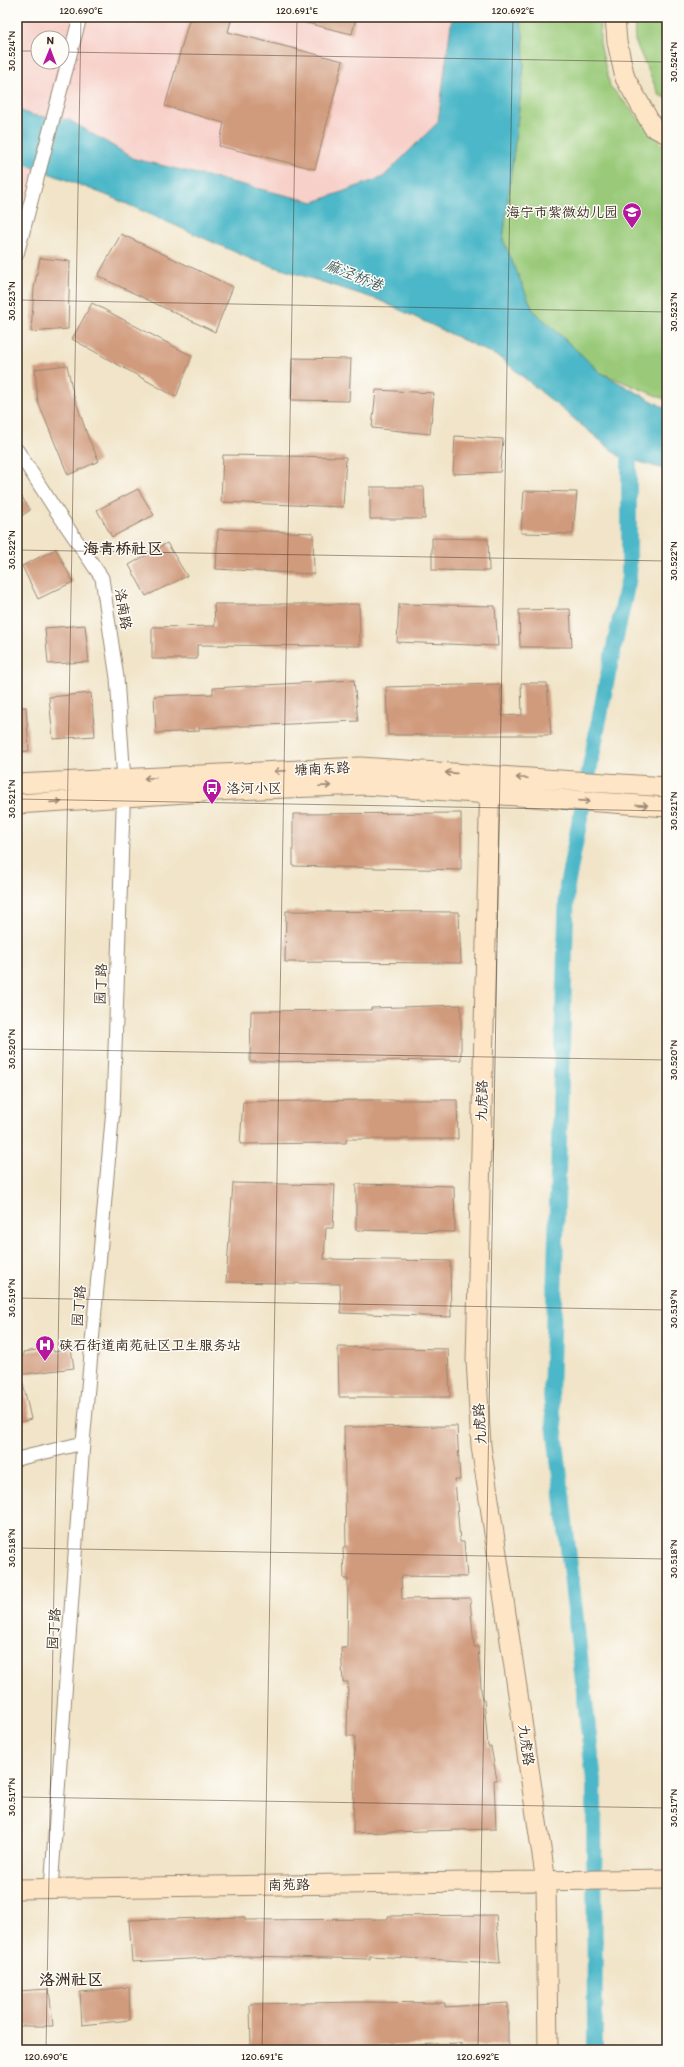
<svg xmlns="http://www.w3.org/2000/svg" width="684" height="2067" font-family="Itim,'LXGW WenKai TC',sans-serif">
<style>
.built{fill:#f7d0c9;fill-rule:evenodd}
.green{fill:#9aca79;stroke:#6a7a4c}
.water{fill:#4cb7c8;stroke:#447073}
.lines{fill:none;stroke-linecap:round;stroke-linejoin:round}
.canal{stroke:#4cb7c8;stroke-width:16}
.building{fill:#d09a7b}
.street-casing{stroke:#968773;stroke-width:15}
.secondary-casing{stroke:#968773;stroke-width:21}
.street{stroke:#fff;stroke-width:13}
.secondary{stroke:#fde5c5;stroke-width:19}
.oneway{stroke:#9c8872}
.ticks{fill:none;stroke:#3b2a1e;stroke-width:1;stroke-opacity:0.45}
.labels{text-anchor:middle;dominant-baseline:central;stroke-width:3;stroke-linejoin:round;paint-order:stroke}
.poi-label{font-size:14px;fill:#3b2a1e;stroke:#fdfcf7;text-anchor:start}
.street-label{font-size:14px;fill:#3b2a1e;stroke:#fdfcf7}
.water-label{font-size:15px;font-style:italic;fill:#415b5a;stroke:#fdfcf7}
.quarter-label{font-size:16px;font-weight:bold;fill:#3b2a1e;stroke:#fdfcf7}
.neatline{fill:none;stroke:#3b2a1e;stroke-width:1.5}
.ticks-label{font-size:10px;text-anchor:middle;fill:#3b2a1e}
</style>
<rect width="100%" height="100%" fill="#fdfcf7"/>
<filter id="ink" filterUnits="userSpaceOnUse"><feTurbulence type="fractalNoise" baseFrequency=".025" numOctaves="2"/><feDisplacementMap in="SourceGraphic" scale="8" xChannelSelector="R" yChannelSelector="G"/><feConvolveMatrix kernelMatrix="1 2 1 2 8 2 1 2 1" color-interpolation-filters="sRGB"/></filter>
<filter id="wash" filterUnits="userSpaceOnUse"><feTurbulence type="fractalNoise" baseFrequency=".012" numOctaves="4" result="noise"/><feDisplacementMap in="SourceGraphic" scale="16" xChannelSelector="R" yChannelSelector="G"/><feGaussianBlur stdDeviation="0.9" result="paint"/><feColorMatrix in="noise" values="0 0 0 0 0 0 0 0 0 0 0 0 0 0 0 0 0 1.4 0 .05"/><feComposite in="paint" operator="in"/></filter>
<g filter="url(#wash)">
<rect width="100%" height="100%" fill="#f1e4c8"/>
<path class="built" d="M17,17H452V18L438,122L383,177L314,202L135,159L69,120L32,193L17,205ZM38,38H62V62H38Z"/>
<path class="green" d="M520,17H600V43L610,86L662,144H667V400L601,373L533,310L503,240L524,66L523,34Z
M634,17H667V98L659,95L635,41Z"/>
<path class="water" d="M452,17H520L523,34L524,66L503,240L533,310L601,373L667,409V470L619,456L499,357L379,300L253,260L111,197L17,161V109L31,115L69,120L135,159L314,202L383,177L438,122Z"/>
<g class="lines">
<path class="canal" d="M595,2050L594,1781L551,1396L567,886L606,684L629,577V438"/>
</g>
<g id="blocks">
<path class="building" d="M190,17H232L228,32L343,61L315,169L219,146L224,123L165,106Z
M302,17H356L352,34L302,22Z
M121,234L233,287L215,332L98,276Z
M40,258L70,261L68,329L31,332L34,288Z
M92,303L192,356L176,397L72,339Z
M292,358L351,359L349,401L291,400Z
M67,365L73,393L88,437L99,461L68,475L38,402L35,369Z
M376,390L434,393L430,434L372,428Z
M455,436L503,439L500,472L453,474Z
M223,455L346,457L343,507L221,502Z
M370,487H424L425,519H370Z
M17,489L30,510L17,519Z
M138,489L154,515L112,537L97,510Z
M524,491L577,492L573,534L521,533Z
M218,529L313,533L314,574L216,569Z
M432,538L488,539L489,571L432,570Z
M167,543L187,576L146,596L129,565Z
M56,549L73,582L38,599L22,566Z
M214,604H359L360,646L197,645V659H152V627L215,626Z
M399,604L495,606L498,646L397,642Z
M570,609L572,647H520L519,610Z
M85,625L89,662L48,664L45,628Z
M354,680L358,721L199,728V731L156,733L154,696L213,694V688Z
M521,683H547L551,735H388L386,687L500,684L502,716L522,715Z
M91,693L95,736L53,739L49,697Z
M17,707H26L29,751L17,752Z
M461,813V870L293,866V814Z
M286,911L459,912L461,963L285,962Z
M461,1005V1060L250,1062L251,1011L371,1010V1008Z
M365,1100H457L458,1139H346V1143H338L240,1144L243,1102Z
M233,1183L335,1185L333,1228H326L324,1259L450,1261L451,1317L341,1313L340,1284L226,1282Z
M356,1184L454,1186L455,1232L356,1230Z
M338,1347L448,1349L450,1397H339Z
M52,1348L54,1352L71,1349L74,1368L17,1375V1357L23,1356V1352Z
M22,1379L31,1419L17,1423V1380Z
M457,1426L460,1480H455L460,1542H464L467,1577L402,1576L401,1577L402,1599L470,1598L474,1647H478L482,1700H484L488,1747H491L497,1780H494L496,1829L353,1833L355,1736H347L348,1682H343L341,1648H347L348,1579H344L343,1547H346L344,1427Z
M496,1915L500,1963L370,1956V1959L246,1956L132,1962L129,1920L245,1917V1920L388,1919V1916Z
M129,1987L130,2020L82,2025L80,1992Z
M49,1989L53,2026H17V1991Z
M361,2002L445,2003V2007L508,2003V2045L461,2046V2043L362,2047H251L250,2004Z"/>
</g>
</g>
<g filter="url(#ink)">
<use href="#blocks" fill-opacity="0" stroke="#968773" stroke-width="1"/>
<g class="lines">
<g class="street-casing">
<path id="street" d="M17,254L80,17
M17,450L55,509L102,578L117,678L124,780L113,1109L83,1443L51,1889
M17,1459L83,1443"/>
</g>
<g class="secondary-casing">
<path id="secondary" d="M615,17L617,42L625,78L653,127L667,134
M490,776L476,1360L481,1446L546,1882L548,2050
M17,784L360,767L667,787
M17,804L233,790L366,785L667,807
M17,1889L667,1879"/>
</g>
<use href="#street" class="street"/>
<use href="#secondary" class="secondary"/>
</g>
<defs><path id="oneway-shaft" d="M-6 0H5M1.5-3L5.5 0L1.5 3" fill="none" stroke-width="1.6" stroke-linecap="round" stroke-linejoin="round"/></defs>
<g class="oneway">
<use href="#oneway-shaft" transform="translate(280 771) rotate(177)"/>
<use href="#oneway-shaft" transform="translate(451 773) rotate(-176)"/>
<use href="#oneway-shaft" transform="translate(150 778) rotate(177)"/>
<use href="#oneway-shaft" transform="translate(522 778) rotate(-177)"/>
<use href="#oneway-shaft" transform="translate(325 786) rotate(-2)"/>
<use href="#oneway-shaft" transform="translate(584 801) rotate(4)"/>
<use href="#oneway-shaft" transform="translate(56 802) rotate(-4)"/>
<use href="#oneway-shaft" transform="translate(642 805) rotate(4)"/>
</g>
</g>
<path class="ticks" d="M17,51H38M62,52L667,62M17,300L667,312M17,550L667,561M17,799L667,811M17,1049L667,1060M17,1298L667,1310M17,1548L667,1559M17,1797L667,1808M17,2047L217,2050M46,2050L81,17M262,2050L297,17M478,2050L513,17"/>
<defs>
<g id="school-pin" transform="scale(1)"><path d="M0 17L-7.5 6A9.5 9.5 0 1 1 7.5 6Z" fill="#b5179e" stroke="#fdfcf7"/><path d="M0-5L7-2L0 1L-7-2ZM-4 1L0 2.5L4 1V4Q0 6-4 4Z" fill="#fff"/></g>
<g id="bus-pin" transform="scale(1)"><path d="M0 17L-7.5 6A9.5 9.5 0 1 1 7.5 6Z" fill="#b5179e" stroke="#fdfcf7"/><path d="M-5-6H5V4H4V6H2V4H-2V6H-4V4H-5ZM-3.5-4V0h7V-4ZM-3.5 1.2v1.5H-2V1.2ZM2 1.2v1.5H3.5V1.2Z" fill="#fff"/></g>
<g id="hospital-pin" transform="scale(1)"><path d="M0 17L-7.5 6A9.5 9.5 0 1 1 7.5 6Z" fill="#b5179e" stroke="#fdfcf7"/><path d="M-5-5h3v3.5h4V-5h3V5h-3V1.5h-4V5h-3Z" fill="#fff"/></g>
</defs>
<g fill-rule="evenodd">
<use href="#school-pin" x="632" y="212"/>
<use href="#bus-pin" x="212" y="788"/>
<use href="#hospital-pin" x="45" y="1345"/>
</g>
<g class="labels">
<g class="poi-label">
<text x="618" y="212" text-anchor="end">海宁市紫微幼儿园</text>
<text x="226" y="788">洛河小区</text>
<text x="59" y="1345">硖石街道南苑社区卫生服务站</text>
</g>
<g class="street-label">
<text transform="translate(123 609) rotate(81)">洛南路</text>
<text transform="translate(322 769) rotate(-3)">塘南东路</text>
<text transform="translate(101 984) rotate(-88)">园丁路</text>
<text transform="translate(482 1101) rotate(-89)">九虎路</text>
<text transform="translate(79 1306) rotate(-85)">园丁路</text>
<text transform="translate(480 1424) rotate(-94)">九虎路</text>
<text transform="translate(54 1629) rotate(-86)">园丁路</text>
<text transform="translate(526 1745) rotate(82)">九虎路</text>
<text transform="translate(289 1885) rotate(-1)">南苑路</text>
</g>
<g class="water-label">
<text transform="translate(354 275) rotate(22)">麻泾桥港</text>
</g>
<g class="quarter-label">
<text x="123" y="548">海青桥社区</text>
<text x="71" y="1979">洛洲社区</text>
</g>
</g>
<rect width="684" height="2067" fill="none" stroke="#fdfcf7" stroke-width="44"/>
<g transform="translate(50 50) rotate(1)"><circle r="19" fill="#fdfcf7" stroke="#afa8a0"/>
<path d="M0-3L7 15L0 10L-7 15Z" fill="#b5179e"/>
<text y="-6" font-size="11" font-weight="bold" text-anchor="middle" fill="#3b2a1e">N</text>
</g>
<rect x="22" y="22" width="640" height="2023" class="neatline"/>
<g class="ticks-label">
<text x="81" y="14">120.690°E</text>
<text x="297" y="14">120.691°E</text>
<text x="513" y="14">120.692°E</text>
<text transform="translate(11 51) rotate(-90)" y="4">30.524°N</text>
<text transform="translate(673 62) rotate(-90)" y="4">30.524°N</text>
<text transform="translate(11 301) rotate(-90)" y="4">30.523°N</text>
<text transform="translate(673 312) rotate(-90)" y="4">30.523°N</text>
<text transform="translate(11 550) rotate(-90)" y="4">30.522°N</text>
<text transform="translate(673 561) rotate(-90)" y="4">30.522°N</text>
<text transform="translate(11 799) rotate(-90)" y="4">30.521°N</text>
<text transform="translate(673 811) rotate(-90)" y="4">30.521°N</text>
<text transform="translate(11 1049) rotate(-90)" y="4">30.520°N</text>
<text transform="translate(673 1060) rotate(-90)" y="4">30.520°N</text>
<text transform="translate(11 1298) rotate(-90)" y="4">30.519°N</text>
<text transform="translate(673 1309) rotate(-90)" y="4">30.519°N</text>
<text transform="translate(11 1548) rotate(-90)" y="4">30.518°N</text>
<text transform="translate(673 1559) rotate(-90)" y="4">30.518°N</text>
<text transform="translate(11 1797) rotate(-90)" y="4">30.517°N</text>
<text transform="translate(673 1808) rotate(-90)" y="4">30.517°N</text>
<text x="46" y="2060">120.690°E</text>
<text x="262" y="2060">120.691°E</text>
<text x="478" y="2060">120.692°E</text>
</g>
</svg>
